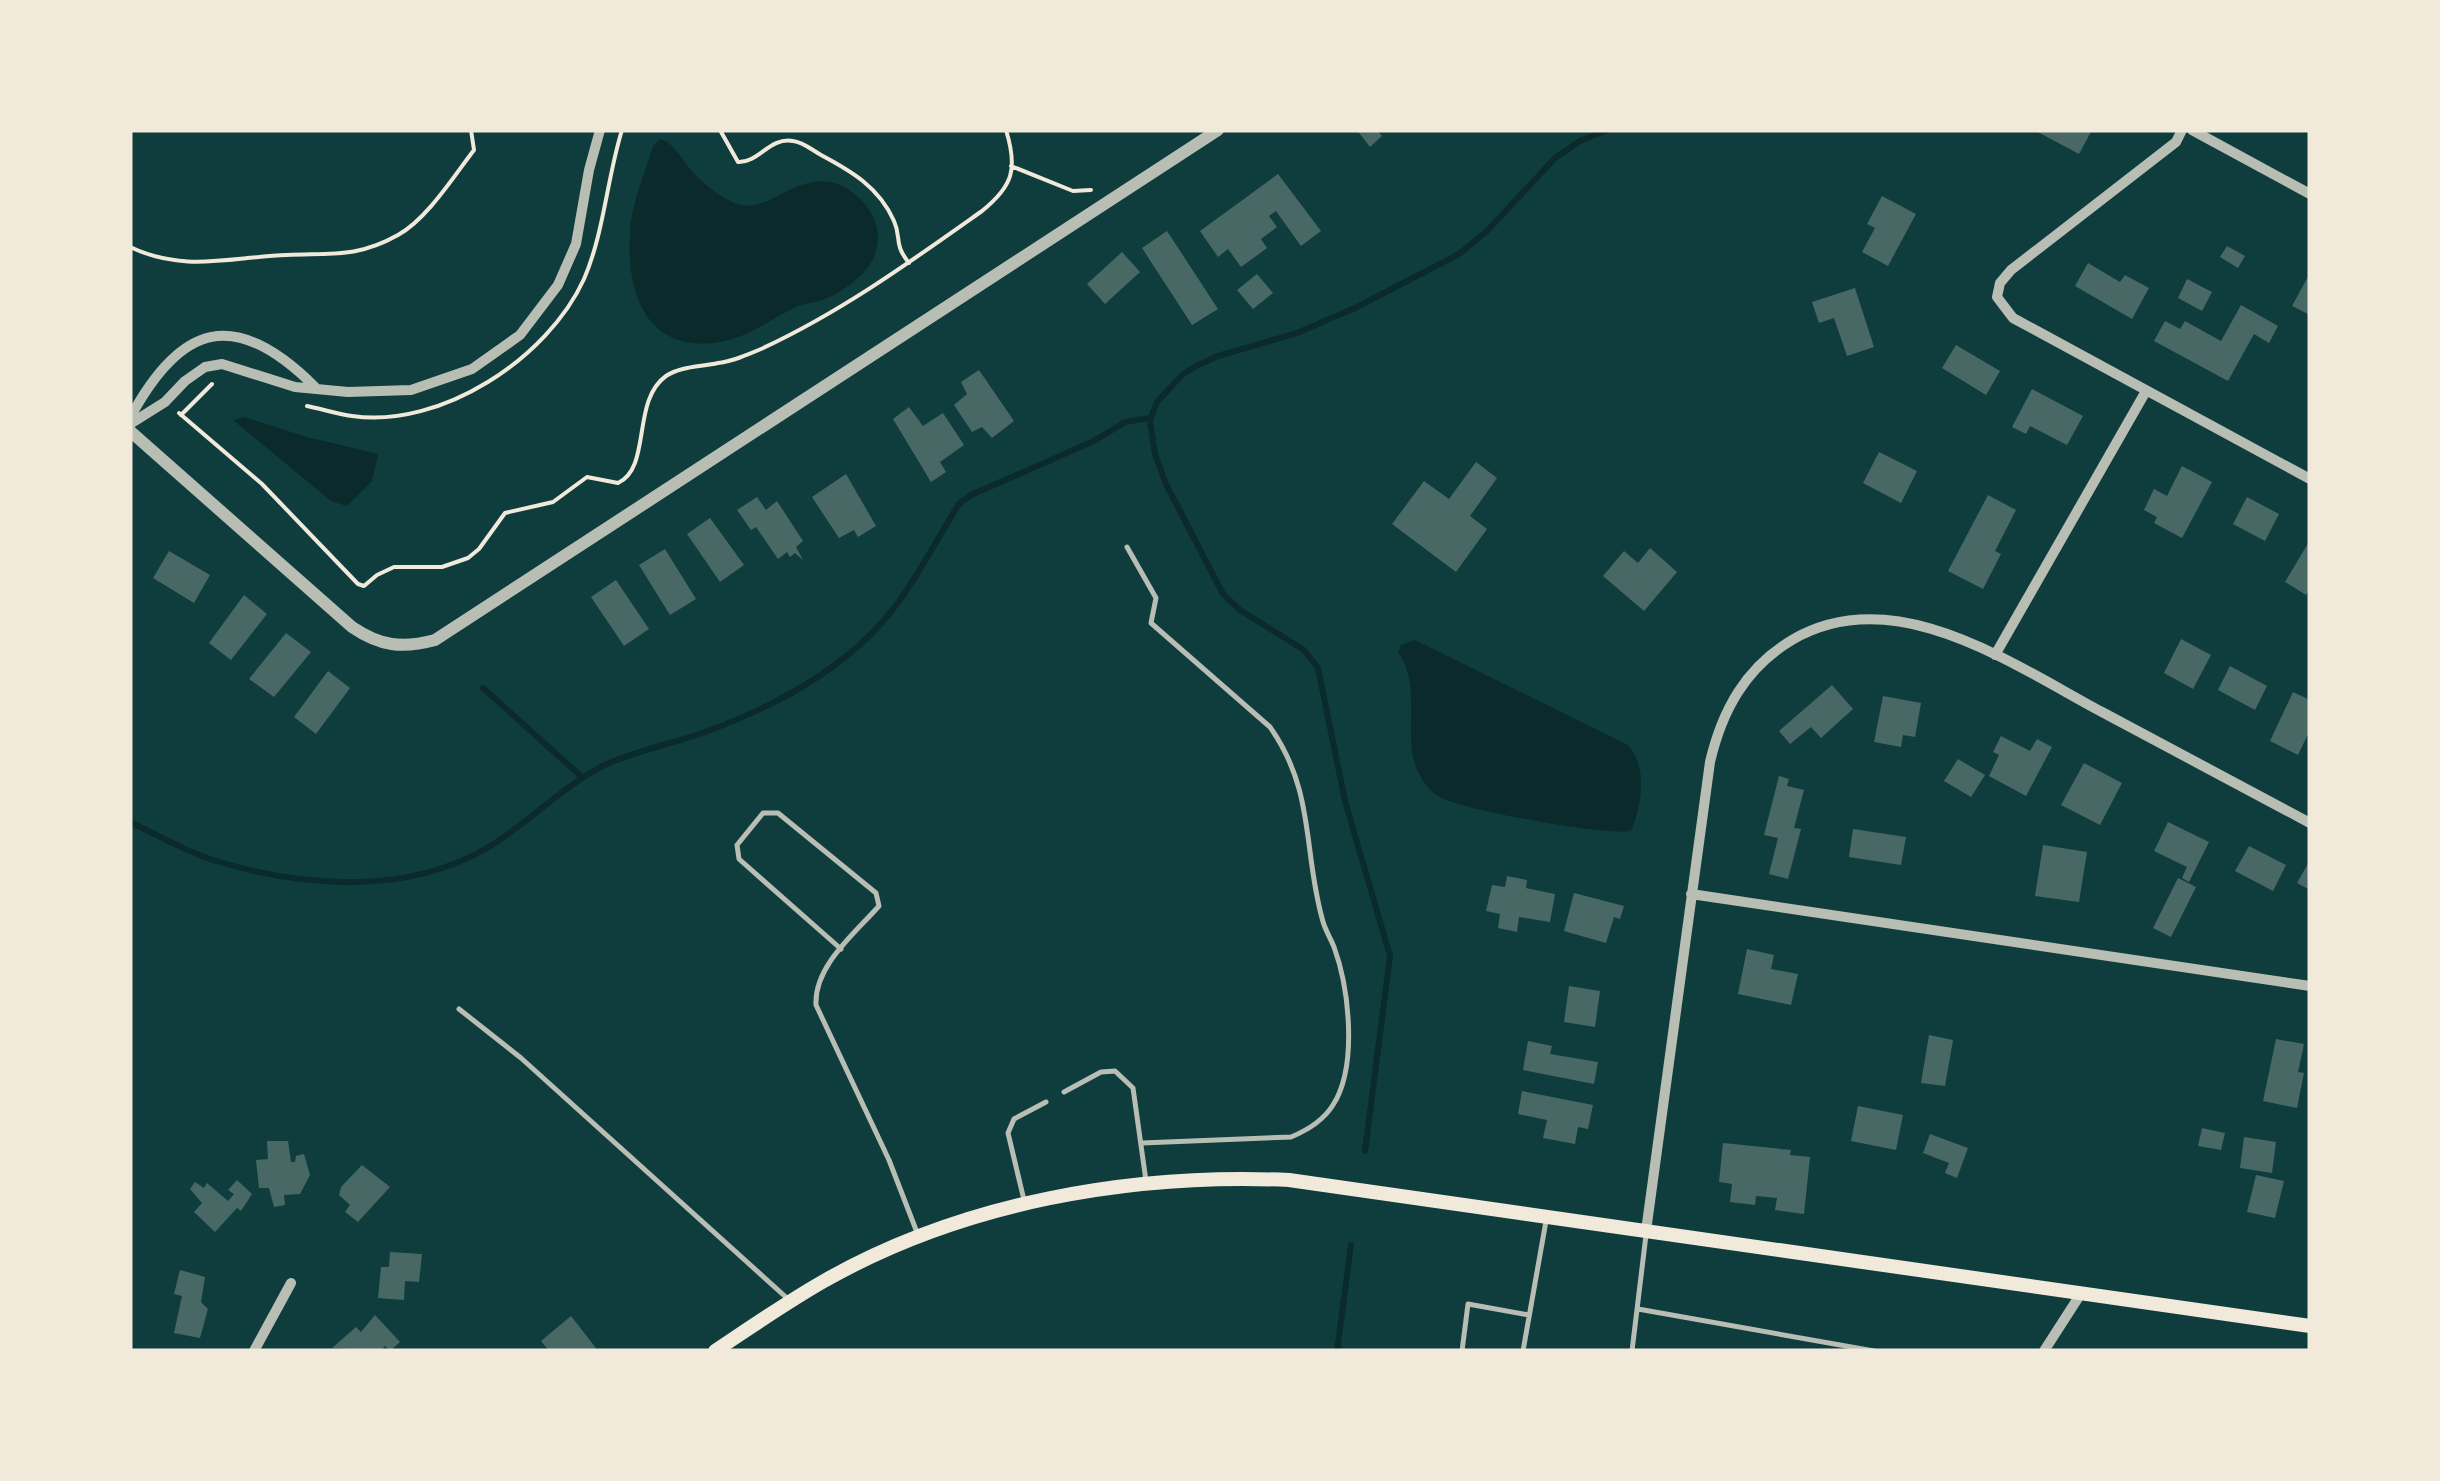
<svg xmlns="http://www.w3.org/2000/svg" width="2440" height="1481" font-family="'Nunito Sans',sans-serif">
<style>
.water{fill:#0a2a2b}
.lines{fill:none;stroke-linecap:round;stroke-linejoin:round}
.stream{stroke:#0a2a2b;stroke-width:6}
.building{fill:#486865}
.path{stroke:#f1e9da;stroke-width:4}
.service{stroke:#b8beb3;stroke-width:5}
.minor{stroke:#b8beb3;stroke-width:10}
.tertiary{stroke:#b8beb3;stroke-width:12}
.secondary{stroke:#f1e9da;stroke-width:14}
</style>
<rect width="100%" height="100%" fill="#0f3d3e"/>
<path class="water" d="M660,139C675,143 681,159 691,170C702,183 724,201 741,205C770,212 802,167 842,186C870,200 888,231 872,261C864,276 841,293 825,299C816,303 805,303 796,307C770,319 750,337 720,342C648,354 626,295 630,234C631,205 645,173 653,146Z
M244,417L307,437L378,454L372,481L347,506L331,501L233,420Z
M1415,640L1628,745C1648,766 1642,806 1631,831C1606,836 1462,810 1440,797C1429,791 1420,778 1416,767C1403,731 1422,685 1398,652L1401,645Z"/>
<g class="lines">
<path class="stream" d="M483,688L583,778
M130,822C157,835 185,851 213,860C300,887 405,896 487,848C528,824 562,786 605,765C639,749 678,743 713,729C769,708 826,678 869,636C907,600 931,548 959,504L971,495L1094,441L1125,422L1150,418
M1365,1151L1390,956L1345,801L1318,668L1304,650L1240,610L1223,594L1166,484L1155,454L1150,420L1157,402L1183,374L1198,365L1218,356L1297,333L1357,307L1459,254L1487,231L1555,158L1580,141L1607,130
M1337,1351L1351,1245"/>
</g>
<path class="building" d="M1357,130H1377L1382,136L1370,147Z
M2034,130H2092L2079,154Z
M1278,174L1321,231L1301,246L1276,211L1269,216L1277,227L1261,239L1267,248L1241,267L1228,249L1218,257L1200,231Z
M1882,196L1916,214L1888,266L1862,252L1875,228L1867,224Z
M1167,231L1218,309L1192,325L1142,248Z
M2227,246L2245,256L2238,268L2220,257Z
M1122,252L1140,272L1105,304L1087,284Z
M2088,263L2120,282L2125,275L2149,288L2132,319L2075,286Z
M2310,273V315L2292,306Z
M1257,274L1273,293L1253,309L1237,290Z
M2187,279L2212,292L2202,311L2178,298Z
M1855,288L1874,347L1847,356L1834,318L1819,323L1812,302Z
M2241,305L2278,326L2269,343L2254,334L2228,381L2154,341L2165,321L2180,329L2185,321L2221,341Z
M1956,345L2000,371L1986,395L1942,368Z
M979,370L1014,421L992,438L982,427L972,432L954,405L967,394L961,382Z
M2032,389L2083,416L2067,445L2030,426L2026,434L2012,427Z
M909,407L923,426L943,413L964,445L940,462L946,472L931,482L893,419Z
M1879,452L1917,471L1901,503L1863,483Z
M1476,462L1497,478L1470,516L1487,529L1456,572L1392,524L1424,481L1449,499Z
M2182,466L2212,482L2182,538L2154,523L2157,517L2144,510L2154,489L2167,496Z
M846,474L876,526L858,537L854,530L839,538L812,497Z
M1988,495L2016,510L1995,551L2001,554L1983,589L1948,571Z
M757,497L766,510L777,501L803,541L796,547L803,560L795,553L790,557L787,552L778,559L756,527L751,530L737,510Z
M2247,497L2279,514L2265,541L2233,524Z
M710,518L744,565L720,582L687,534Z
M2310,540V589L2306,595L2285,582Z
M1650,548L1677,572L1644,611L1603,576L1624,551L1638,563Z
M665,549L696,599L670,615L639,565Z
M169,551L210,575L194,603L153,578Z
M616,580L649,629L624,646L591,597Z
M244,595L267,614L231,660L209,643Z
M286,633L311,652L274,697L249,679Z
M2181,639L2211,655L2193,689L2164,673Z
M2230,666L2267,686L2255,710L2218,690Z
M328,671L350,688L316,734L294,717Z
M1832,685L1853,709L1821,738L1811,727L1790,744L1779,731Z
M2293,692L2310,700V730L2298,755L2270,741Z
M1883,696L1921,703L1915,737L1903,735L1901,747L1874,742Z
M2001,736L2030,751L2037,739L2052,747L2026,796L1989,776L1999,755L1993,752Z
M1958,759L1985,775L1971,797L1944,781Z
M2084,763L2122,783L2100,825L2061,805Z
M1779,776L1789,779L1787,786L1804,790L1794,828L1801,829L1788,879L1769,874L1778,838L1764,835Z
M2168,822L2209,842L2189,882L2182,878L2187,867L2154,851Z
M1853,829L1906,837L1901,865L1849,857Z
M2043,845L2087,852L2079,902L2035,896Z
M2249,846L2286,865L2273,891L2235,871Z
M2310,860V890L2297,883Z
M1507,876L1527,880L1526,888L1555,894L1550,922L1519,917L1517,932L1498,928L1500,914L1486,911L1492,885L1505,887Z
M2178,878L2196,887L2171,937L2153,928Z
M1574,893L1624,906L1620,919L1614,917L1606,943L1564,931Z
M1747,949L1774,955L1771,969L1798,974L1791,1005L1738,994Z
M1569,986L1600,991L1595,1027L1564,1022Z
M1929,1035L1953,1040L1945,1086L1921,1083Z
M2276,1039L2304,1044L2298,1072L2304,1073L2297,1108L2263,1101Z
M1528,1041L1552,1046L1550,1054L1598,1062L1594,1084L1523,1070Z
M1522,1091L1593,1105L1588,1129L1578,1127L1575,1144L1543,1138L1547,1120L1518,1114Z
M1858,1106L1903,1115L1896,1150L1851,1141Z
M2202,1128L2225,1133L2221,1150L2198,1146Z
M1930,1134L1968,1148L1957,1178L1945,1173L1949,1163L1923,1153Z
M2244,1137L2276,1142L2272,1173L2240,1168Z
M267,1141H288L291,1162H295L296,1156L304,1154L310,1175L300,1194L284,1195L285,1205L274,1207L269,1188H259L256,1160L268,1159Z
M1723,1143L1791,1150L1790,1155L1810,1157L1804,1214L1775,1210L1777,1198L1756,1196L1755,1205L1730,1202L1732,1184L1719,1182Z
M362,1165L390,1187L358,1222L345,1212L350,1205L339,1195L341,1187Z
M2256,1175L2284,1181L2275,1218L2247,1212Z
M237,1180L252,1194L241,1211L237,1208L215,1232L194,1212L202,1203L190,1189L195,1182L204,1188L207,1183L228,1201L234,1194L228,1190Z
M390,1252L422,1254L419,1282L405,1281L404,1300L378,1298L381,1267H389Z
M180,1270L205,1277L201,1302L208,1309L200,1338L174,1333L182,1296L174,1294Z
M375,1315L400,1342L390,1351L385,1346L381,1351L332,1348L356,1327L361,1332Z
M571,1316L596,1348L593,1351H549L541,1341Z"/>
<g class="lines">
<path class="path" d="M720,130L738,162C759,163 769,137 793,141C803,142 812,150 821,155C851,171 879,187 894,221C902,239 893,243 909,263
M1011,166L1073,191L1091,190
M130,247C186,273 229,257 287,255C331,253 357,258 398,235C427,219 454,176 474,150L471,130
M307,406C322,409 337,414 352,416C441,429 548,358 584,279C604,233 607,178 622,130
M179,413L262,484L358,584L364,586L377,575L394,567H442L468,558L479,549L505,513L553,502L587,477L618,483C652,467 631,401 666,376C681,366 701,367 718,363C733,361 747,355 761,349C841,312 910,262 982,211C1013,186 1018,169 1006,130
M181,415L212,384"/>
<path class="service" d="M1127,547L1156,598L1151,623L1270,727C1315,791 1303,849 1322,918C1324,928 1330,937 1334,947C1349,988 1358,1066 1333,1105C1323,1121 1308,1130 1291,1137L1142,1143
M841,949L739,859L737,845L763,813H778L876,893L879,906C855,933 814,966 816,1005L889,1160L918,1235
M459,1009L521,1058L788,1299
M1064,1092L1101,1072L1115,1071L1133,1088L1146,1181
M1024,1200L1008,1133L1014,1119L1046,1102
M1638,1309L1874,1351
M1462,1351L1468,1304L1529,1315
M1523,1351L1546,1221
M1632,1351L1646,1235"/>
<path class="minor" d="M2182,130L2176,142L2011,270L2000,283L1997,297L2013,318L2310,479
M2192,130L2310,194
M130,418C181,323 235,307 315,387
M130,424L165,402L185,381L205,367L222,364L295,387L348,392L411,390L472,369L520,335L558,285L576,244L589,170L600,130
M1995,655L2146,391
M1691,894L2310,986
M1646,1231L1710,762C1722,711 1745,668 1792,640C1894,580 2012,664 2102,712C2171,749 2241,786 2310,823
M254,1351L291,1283
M2044,1351L2080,1295"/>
<path class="tertiary" d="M130,431L352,627C380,646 402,649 435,640L1218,130"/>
<path class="secondary" d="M715,1351C751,1327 787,1302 824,1281C963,1202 1131,1173 1289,1180L2310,1326"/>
</g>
<rect width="2440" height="1481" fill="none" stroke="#f1e9da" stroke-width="265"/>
</svg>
